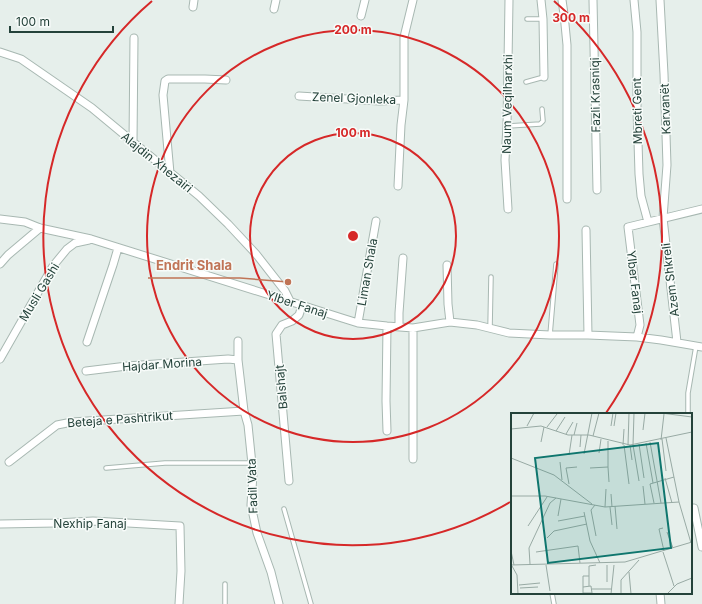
<svg xmlns="http://www.w3.org/2000/svg" width="702" height="604" font-family="Inter,sans-serif">
<style>
.lines{fill:none;stroke-linecap:round;stroke-linejoin:round}
.lane-casing{stroke:#a8b8b2;stroke-width:5.5}
.street-casing{stroke:#a8b8b2;stroke-width:9}
.lane{stroke:#fff;stroke-width:3.5}
.street{stroke:#fff;stroke-width:7}
.ring{fill:none;stroke:#d62828;stroke-width:2}
.labels{text-anchor:middle;dominant-baseline:central;stroke-width:3;stroke-linejoin:round;paint-order:stroke}
.street-label{font-size:12px;fill:#24423a;stroke:#f7fbf9}
.inset-road{fill:none;stroke:#98aaa4;stroke-width:1}
.view{fill:#0f766e;fill-opacity:0.15;stroke:#0f766e;stroke-width:2}
.inset-edge{fill:none;stroke:#24423a;stroke-width:2}
.centre{fill:#d62828;stroke:#f7fbf9;stroke-width:2}
.ring-label{font-size:12px;text-anchor:middle;font-weight:bold;fill:#d62828;stroke:#f7fbf9;stroke-width:3;stroke-linejoin:round;paint-order:stroke}
.leader{fill:none;stroke:#c07456;stroke-width:1.5}
.callout-dot{fill:#c07456;stroke:#f7fbf9;stroke-width:1.5}
.callout-label{font-size:13px;text-anchor:middle;font-weight:bold;fill:#c07456;stroke:#f7fbf9;stroke-width:3;stroke-linejoin:round;paint-order:stroke}
</style>
<rect width="100%" height="100%" fill="#e6efeb"/>
<g class="lines">
<g class="lane-casing">
<path id="lane" d="M527,19H543
M526,82L544,77
M507,126L540,124L543,121L542,109
M490,328L491,277
M550,335L556,264
M688,414V393L696,346
M106,468L165,463H252
M284,509L311,604
M225,584V604
M552,593L554,604"/>
</g>
<g class="street-casing">
<path id="street" d="M541,0L543,19L544,77
M562,0L564,14L567,45V199
M593,0L597,190
M634,0L637,32V108L639,174L641,196L648,222
M660,0L664,74L667,165L663,218L677,342
M193,7L194,0
M274,9L276,0
M361,16L365,0
M0,52L21,59L92,108L133,142L199,196L228,224L256,254L285,291L290,301
M299,96L379,101L404,100V37L413,0
M133,142L134,38
M170,173L163,95L165,81L168,79H205L226,80
M398,186L401,125L404,100
M508,209L505,160L507,126L509,0
M0,219L25,222L40,228L91,239L276,297L342,318L358,323L387,326L413,328L450,322L477,325L509,333L550,335H588L637,337L661,340L702,347
M586,230L588,335
M0,264L8,255L40,228
M447,265L448,304L450,322
M358,323L376,221
M399,327V313L403,258
M413,328V459
M637,337L640,325L628,227L702,209
M238,341V360L244,411L248,425L253,474L251,505L257,533L271,572L279,604
M87,342L113,265L118,248
M0,359L53,266L67,249L75,243L89,240
M86,371L127,366L228,359L238,360
M387,431L386,401L387,326
M9,462L57,425L72,422L244,411
M289,481L276,334L282,325L292,321L299,315L302,306
M694,508L702,547
M0,524L56,523L93,521L180,526L181,571L179,604
M660,593L661,604"/>
</g>
<use href="#lane" class="lane"/>
<use href="#street" class="street"/>
</g>
<g class="ring">
<circle cx="353" cy="236" r="103"/>
<circle cx="353" cy="236" r="206"/>
<path d="M510 502A309 309 0 0 1 152 1M554 1A309 309 0 0 1 606 413"/>
</g>
<g class="labels">
<g class="street-label">
<text transform="translate(595 95) rotate(-91)">Fazli Krasniqi</text>
<text transform="translate(354 98) rotate(2)">Zenel Gjonleka</text>
<text transform="translate(507 104) rotate(-89)">Naum Veqilharxhi</text>
<text transform="translate(665 109) rotate(-92)">Karvanët</text>
<text transform="translate(637 111) rotate(-91)">Mbreti Gent</text>
<text transform="translate(157 162) rotate(39)">Alajdin Xhezairi</text>
<text transform="translate(367 272) rotate(-80)">Liman Shala</text>
<text transform="translate(670 280) rotate(-97)">Azem Shkreli</text>
<text transform="translate(635 282) rotate(83)">Ylber Fanaj</text>
<text transform="translate(39 292) rotate(-59)">Musli Gashi</text>
<text transform="translate(297 304) rotate(18)">Ylber Fanaj</text>
<text transform="translate(162 364) rotate(-4)">Hajdar Morina</text>
<text transform="translate(281 387) rotate(-95)">Balshajt</text>
<text transform="translate(120 419) rotate(-4)">Beteja e Pashtrikut</text>
<text transform="translate(252 486) rotate(-92)">Fadil Vata</text>
<text x="90" y="523">Nexhip Fanaj</text>
</g>
</g>
<g transform="translate(511 413)">
<rect width="181" height="181" fill="#e6efeb"/>
<path class="inset-road" d="M123,0L122,32L128,68M150,0L181,4M16,13L23,0M100,13L102,0M103,13L105,0M36,14L46,1M0,16L30,13L57,22H78L119,32L181,19M132,17L134,0M45,18L54,4M55,21L62,9M63,22L66,10M82,23L88,0M155,25L168,89L180,130M151,26L155,58M150,27L153,1M30,29L33,14M139,29L150,90M135,30L142,70M128,31L133,65M112,32L113,16M113,32L118,71M117,32L118,0M119,32L121,47M69,34L70,22M88,40L90,26M73,41L81,0M58,42L61,22M0,45L43,62L81,91M49,49L51,67M97,54L98,69M79,55L97,54V28M154,65L161,90M58,71L55,55L66,54M132,73L134,91M100,81L101,94M0,83H34L94,94L168,89M143,90L139,71L163,64M84,92L80,97L85,123M104,93L106,116M94,94L95,76M99,94L101,112M73,99L79,128L89,150M47,103L50,86M47,108L74,103M17,113L36,84M152,115L148,116L153,138M156,119L162,135M36,125L43,118L76,111M0,138L3,152M25,139L67,133L69,150M152,139L163,173M19,151L18,135L39,90L45,85M0,152L114,149L181,129M35,152L39,178M1,153L6,162L7,181M118,159L120,181M96,169V152M8,172L29,170M78,173V153L85,152M72,174L80,173L81,180H72V163H78M9,175L27,174M81,176H100M100,181L103,152M110,181V167L128,147M156,181L166,171L181,165"/>
<path class="view" d="M147,30L160,135L37,150L24,45Z"/>
<rect width="181" height="181" class="inset-edge"/>
</g>
<circle cx="353" cy="236" r="6" class="centre"/>
<g class="ring-label">
<text x="571" y="22">300 m</text>
<text x="353" y="34">200 m</text>
<text x="353" y="137">100 m</text>
</g>
<path class="leader" d="M288 282L240 278H148"/>
<circle class="callout-dot" cx="288" cy="282" r="4"/>
<g class="callout-label">
<text x="194" y="270">Endrit Shala</text>
</g>
<path d="M10 26v6h103v-6" fill="none" stroke="#24423a" stroke-width="2"/>
<text x="16" y="26" font-size="12" fill="#24423a" stroke="#f7fbf9" stroke-width="3" paint-order="stroke">100 m</text>
</svg>
